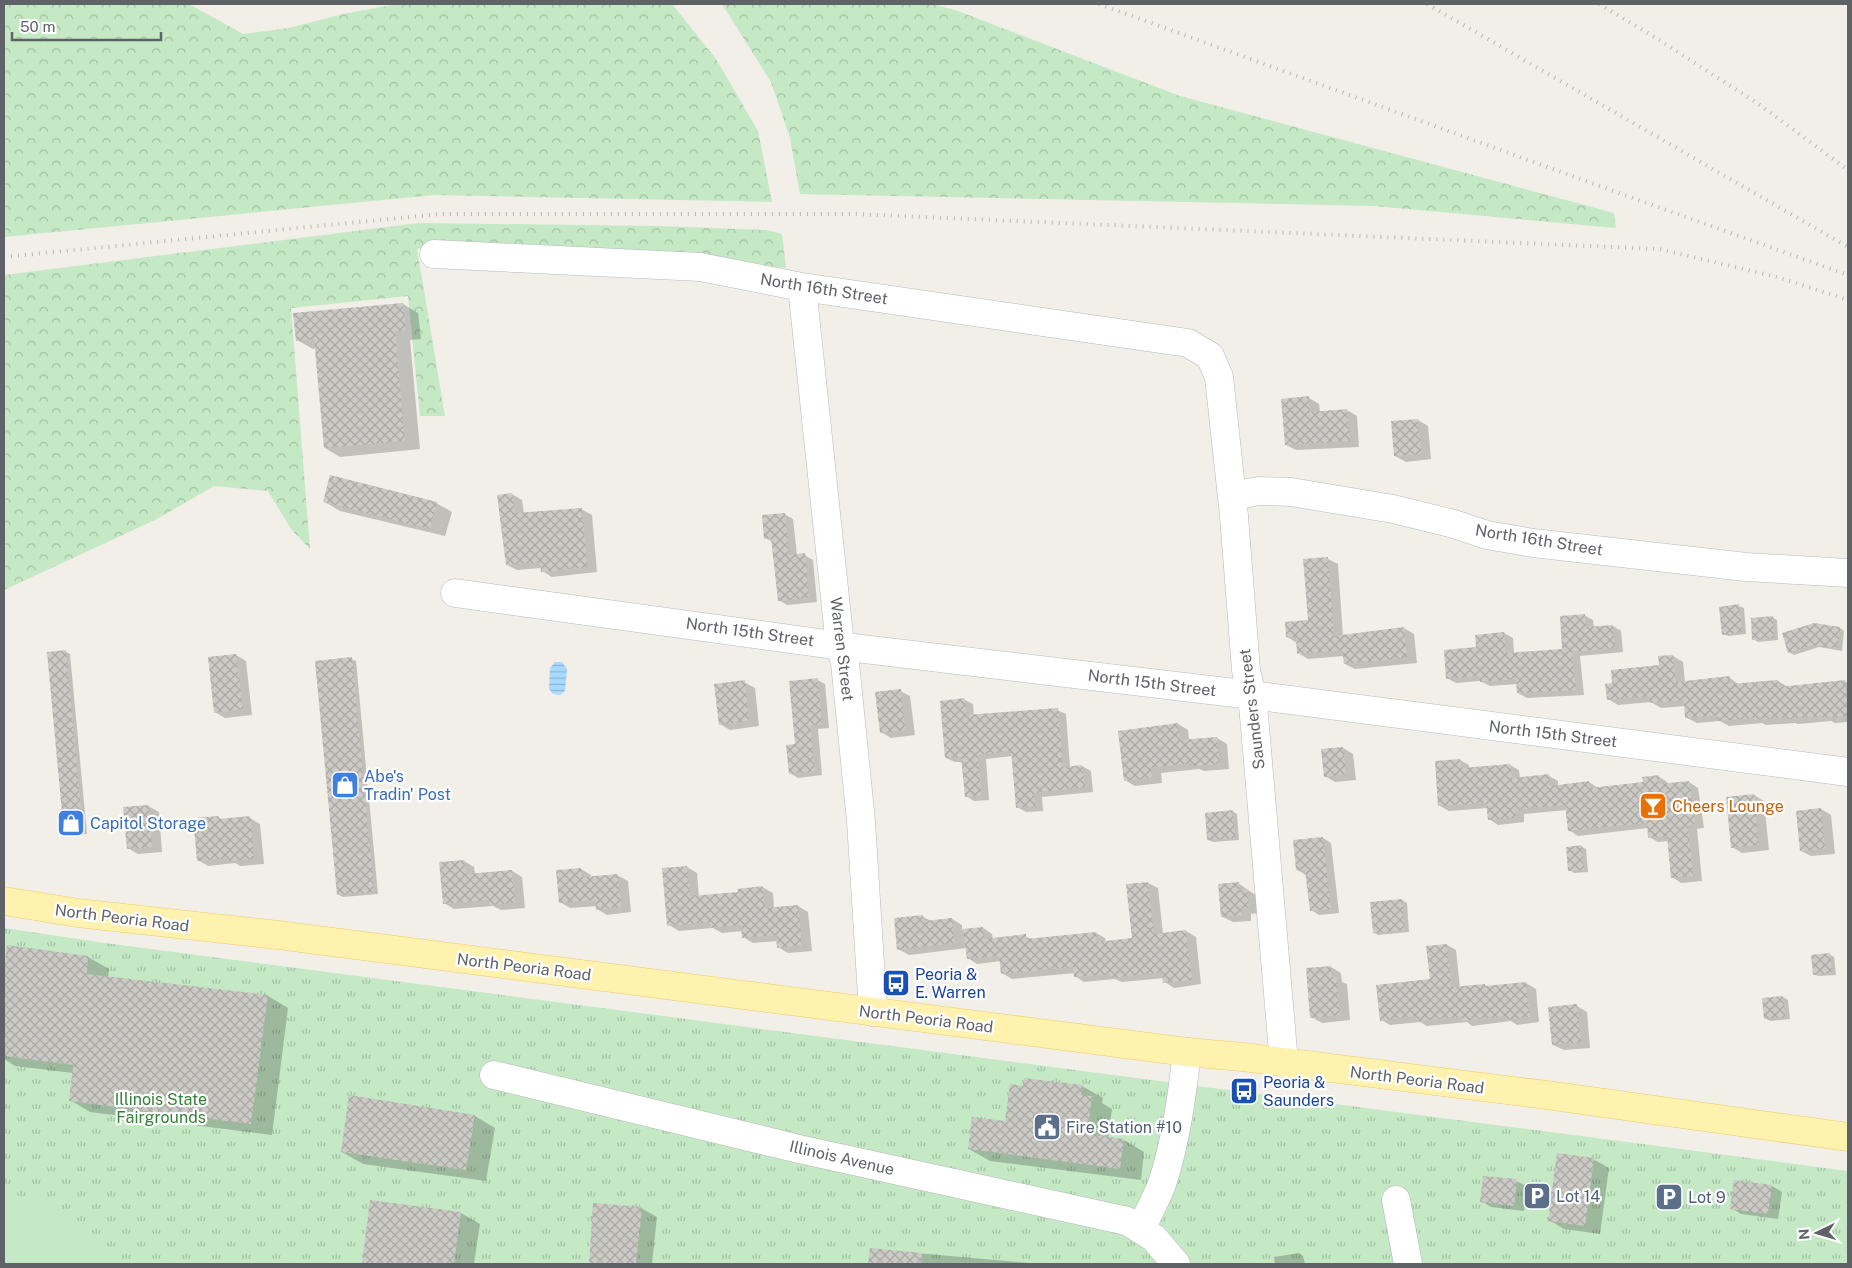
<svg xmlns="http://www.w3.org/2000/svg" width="1852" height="1268" font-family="'Public Sans',sans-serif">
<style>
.forest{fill:url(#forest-crowns)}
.park{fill:url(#park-tufts)}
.pitch{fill:#c5e8c5}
.water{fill:url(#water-rules)}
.shadow{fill:#0003}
.building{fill:url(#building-cross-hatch)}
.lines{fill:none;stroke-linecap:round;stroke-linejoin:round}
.minor-casing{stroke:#b5b8bc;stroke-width:29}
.major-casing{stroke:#f2c960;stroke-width:29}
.minor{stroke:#fff;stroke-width:28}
.major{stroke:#fff2af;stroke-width:28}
.rail{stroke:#b6b7b8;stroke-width:4;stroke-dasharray:1 6;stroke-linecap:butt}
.labels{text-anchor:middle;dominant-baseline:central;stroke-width:4.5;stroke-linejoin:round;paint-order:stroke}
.street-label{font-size:16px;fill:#5f6368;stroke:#fff}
.shop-label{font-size:16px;fill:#366cbe;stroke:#fff;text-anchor:start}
.food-label{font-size:16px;fill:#c56008;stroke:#fff;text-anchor:start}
.transit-label{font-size:16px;fill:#164399;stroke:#fff;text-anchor:start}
.park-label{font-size:16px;fill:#348238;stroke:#fff}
.service-label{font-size:16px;fill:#4e5e75;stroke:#fff;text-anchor:start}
</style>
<defs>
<pattern id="forest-crowns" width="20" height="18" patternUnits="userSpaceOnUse" patternTransform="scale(1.25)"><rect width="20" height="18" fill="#c5e8c5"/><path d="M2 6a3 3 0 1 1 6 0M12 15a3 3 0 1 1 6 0" fill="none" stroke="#a3c0a4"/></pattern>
<pattern id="park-tufts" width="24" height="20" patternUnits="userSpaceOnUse" patternTransform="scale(1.25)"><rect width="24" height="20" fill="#c5e8c5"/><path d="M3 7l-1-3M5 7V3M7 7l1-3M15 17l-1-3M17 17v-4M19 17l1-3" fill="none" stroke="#a3c0a4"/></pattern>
<pattern id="water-rules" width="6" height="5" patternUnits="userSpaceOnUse" patternTransform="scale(1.25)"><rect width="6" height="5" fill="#aadaff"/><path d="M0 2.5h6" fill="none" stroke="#8eb4d2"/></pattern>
<pattern id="building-cross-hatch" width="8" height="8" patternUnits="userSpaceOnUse" patternTransform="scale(1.25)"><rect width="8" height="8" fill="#cccac5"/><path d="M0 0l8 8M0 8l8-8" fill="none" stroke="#a9a8a4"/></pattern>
</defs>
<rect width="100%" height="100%" fill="#f1efe8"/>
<path class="forest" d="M4,4H189L243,34L289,28L343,14L397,4H672L716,59L758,131L772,202L434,195L4,237Z
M722,4H933L958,11L1180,96L1614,213L1616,228L1374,206L800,194L790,138L771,82Z
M419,223L659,226L767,230L782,234L786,268L678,258L432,244L417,249L445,416H420L408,296L291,308L310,549L291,529L268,491L214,486L157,519L4,590V275Z"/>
<path class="park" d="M4,928L105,943L1848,1171V1264H4Z"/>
<path class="pitch" d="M4,1190L46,1206L73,1220L127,1264H4Z"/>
<path class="water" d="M555,662H562L567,669L565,691L560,695L553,694L549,689L550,668Z"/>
<path class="shadow" d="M403,304L418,313L421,339L410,340L420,449L340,457L325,448L316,348L313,349L297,340Z
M1309,398L1319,404L1320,412L1347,410L1357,416L1359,447L1296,450L1286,445Z
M1418,420L1428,426L1431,459L1406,462L1395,456Z
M512,494L522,500L524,514L581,509L592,515L597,572L552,577L542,571L541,568L517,570L507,565Z
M325,502L436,503L452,512L445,536L340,511Z
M784,514L793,519L797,555H804L813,560L817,602L787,605L779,600L773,542L765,538Z
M1328,559L1338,564L1343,636L1404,628L1414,634L1417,663L1355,669L1345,664L1344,656L1308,659L1298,653L1297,643L1287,637L1309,621Z
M1739,606L1744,608L1746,634L1728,636L1723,634Z
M1584,615L1593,620L1594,628L1613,626L1621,631L1623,652L1580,656L1584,695L1527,698L1518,693L1517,684L1490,686L1480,681L1456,683L1447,678L1478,648L1504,633L1513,638L1514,654L1564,650Z
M1772,617L1777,620L1778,640L1758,642L1753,639Z
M1840,628L1844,631L1842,651L1819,647L1794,655L1789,652Z
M65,651L70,654L87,834L70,835L66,833Z
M236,655L246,661L252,715L225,718L215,712Z
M1673,656L1683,662L1685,682L1729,677L1739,685L1778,681L1788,687L1845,681L1848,683V722L1835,723L1831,721L1798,724L1795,723L1766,725L1762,723L1729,726L1720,721L1697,723L1687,718L1685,706L1661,708L1651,702L1618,705L1608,699L1613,684L1660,667Z
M351,659L356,661L378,894L343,897L339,895Z
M817,680L825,684L829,728L818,729L822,775L798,778L790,773L796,745Z
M744,682L755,688L759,726L730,730L720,724Z
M900,691L910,696L915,735L891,738L881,732Z
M965,700L973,704L974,716L1057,710L1066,714L1070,767L1082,766L1091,771L1093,792L1042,797L1043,811L1026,812L1017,807L1013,756L986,759L989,800L974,801L966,796L963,762H955L946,758Z
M1178,724L1188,730L1189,740L1217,738L1227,744L1229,769L1204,771L1199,769L1161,773L1162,783L1135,786L1125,780Z
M1343,748L1353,754L1356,780L1335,782L1325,776L1322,750Z
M1460,760L1469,765V769L1510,765L1519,770L1520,779L1549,776L1558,781V786L1589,782L1598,788L1644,783L1658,776L1667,782L1668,785L1689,782L1698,788L1704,828L1697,829L1702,881L1681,883L1672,877L1669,841L1658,842L1649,837L1648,828L1578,836L1569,830L1567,810L1524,814V822L1498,825L1489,819L1488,808L1449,811L1440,806Z
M1754,795L1764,801L1769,850L1742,853L1732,847Z
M148,806L159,812L162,852L138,854L128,848Z
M1821,809L1831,815L1835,854L1811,856L1801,851Z
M1232,811L1237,814L1239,840L1213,842L1208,840Z
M218,817L223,820L250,818L260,824L264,864L240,866L235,863L208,866L198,860Z
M1323,838L1331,843L1339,913L1319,915L1311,910L1306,875L1297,870Z
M1582,847L1586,849L1588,872L1574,873L1570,870Z
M464,861L474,867L475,874L512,871L522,877L525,908L501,910L493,906L454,909L444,903Z
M687,867L697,873L699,897L739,893L762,887L773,893L774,908L798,906L808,912L812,951L788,953L778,947V941L753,943L743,937V931L722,933L713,928L679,931L669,925Z
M581,869L591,875V878L617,875L628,881L631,912L607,915L597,909V906L570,908L560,902Z
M1148,883L1158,888L1163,934L1186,931L1196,937L1201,984L1174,988L1165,982L1164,978L1122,982L1115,979L1084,982L1075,976V973L1012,979L1002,973L1001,961L977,964L968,958L967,948L909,955L898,949L923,917L931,921L952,919L962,925V930L983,928L992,934L993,939L1025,936L1033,940L1096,933L1105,938L1106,942L1133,939Z
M1238,883L1257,896L1259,913L1251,914V921L1233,922L1223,917Z
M1402,900L1407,903L1409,932L1378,935L1374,933Z
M1447,945L1456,950L1460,988L1485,985L1488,987L1526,983L1536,989L1539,1022L1517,1025L1511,1021L1472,1026L1467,1022L1427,1026L1420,1022L1390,1025L1381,1020L1431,980Z
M8,947L88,957L109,969L108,978L268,996L288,1008L272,1135L90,1112L70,1100L73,1073L15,1066L4,1059V982Z
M1829,954L1834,957L1836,975L1818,976L1814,974Z
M1331,967L1341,973L1342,982L1347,984L1350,1020L1322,1023L1312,1017L1307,969Z
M1783,997L1788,1000L1790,1019L1770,1021L1765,1018Z
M1577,1006L1587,1012L1590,1048L1564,1050L1553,1045Z
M1082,1086L1103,1098L1102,1103L1112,1109L1108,1138L1124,1140L1144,1152L1141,1180L990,1161L969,1149L1006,1123L1024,1088Z
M475,1116L495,1128L486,1181L363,1164L342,1152Z
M1593,1159L1609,1168L1600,1234L1564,1229L1549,1220Z
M1516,1181L1527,1186L1524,1211L1491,1207L1481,1201Z
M1735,1181L1772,1186L1782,1192L1778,1219L1741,1214L1731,1208Z
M371,1201L461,1213L480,1224L474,1264H363Z
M595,1204L641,1208L657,1217L652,1264H590Z
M871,1249L1040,1264H870Z
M1299,1253L1303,1256L1305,1264H1275L1274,1257Z"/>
<path class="building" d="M403,303L406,330L395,331L405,441L324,448L314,339L296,341L293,313Z
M1309,396L1310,412L1347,409L1350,441L1285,445L1281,399Z
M1418,419L1421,454L1394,456L1391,421Z
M330,475L437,502L430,529L323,502Z
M512,493L515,513L582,508L587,567L541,572L540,562L506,565L497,495Z
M785,513L789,555L805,553L809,598L778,601L771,538L764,539L762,515Z
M1328,557L1334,636L1404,627L1407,658L1344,664L1342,650L1297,654L1296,637H1286L1285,622L1308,620L1303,559Z
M1739,604L1742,632L1722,635L1719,607Z
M1585,614L1586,627L1613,625L1615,648L1572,652L1576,690L1517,693L1516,679L1480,682L1479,676L1446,679L1444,650L1476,647L1475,635L1504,632L1506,653L1562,649L1560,616Z
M1773,616L1774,638L1752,640L1751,618Z
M1814,623L1840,627L1838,649L1813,645L1788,653L1782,633Z
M66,650L83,832L64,834L47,652Z
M236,654L243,709L214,713L208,657Z
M1673,655L1676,682L1730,676V684L1778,680L1779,687L1845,680L1848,716L1823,718V716L1787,719V717L1754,720V718L1718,721L1717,715L1685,718L1684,700L1650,703L1649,696L1607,700L1605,684L1612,683L1611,670L1659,665L1658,656Z
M352,657L374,892L337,895L315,661Z
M818,678L822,724L810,725L815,771L789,774L786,745L795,744L789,681Z
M745,680L749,721L719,725L714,684Z
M901,689L905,730L880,733L875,692Z
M965,698L966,715L1058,708L1063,767L1082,765L1085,787L1034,793L1035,806L1016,808L1011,751L978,755L981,795L965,797L961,757L945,758L940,701Z
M1178,723L1180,740L1217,737L1220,764L1193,766L1192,763L1151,768L1152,778L1124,781L1118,731Z
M1343,747L1346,774L1324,777L1321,749Z
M1460,759L1461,768L1510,764L1512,778L1549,774L1550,786L1589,781L1590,788L1643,782L1642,777L1659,775V784L1689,781L1695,824L1688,825L1693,876L1671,878L1667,836L1648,838L1647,823L1568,831L1565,805L1515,810L1516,818L1488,820L1486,803L1438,806L1435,761Z
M1754,794L1759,845L1731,848L1726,797Z
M149,805L152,847L127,849L123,807Z
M1821,808L1825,849L1800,851L1796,811Z
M1233,810L1235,838L1207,840L1205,813Z
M219,816V819L250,816L254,859L229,861L228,858L197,861L193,818Z
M1323,837L1331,909L1310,911L1305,870H1296L1293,840Z
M1582,845L1584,870L1568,871L1566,847Z
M464,860L466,874L512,870L515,903L490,905L489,900L443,904L439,862Z
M687,866L690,896L738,892L737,889L763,886L765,908L798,905L802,945L777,948L776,935L742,938L741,925L710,928V922L667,926L662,868Z
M581,868L582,877L618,874L621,907L596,910L595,900L559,903L556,870Z
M1148,882L1154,934L1186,930L1192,980L1163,983L1162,972L1111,978L1110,974L1074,977L1073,967L1001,974L999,956L967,959L963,929L983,927L984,939L1026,934V939L1096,932L1097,942L1132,938L1126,884Z
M1239,882V890L1247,889L1249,908H1241L1242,915L1221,917L1218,884Z
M1402,899L1405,930L1373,933L1370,902Z
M923,915L924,921L952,918L955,943L897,950L894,918Z
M1447,944L1451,987L1485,984V986L1526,982L1530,1017L1506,1020V1016L1462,1021V1017L1417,1021L1416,1016L1380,1021L1376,985L1430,979L1426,946Z
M7,945L88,956L87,974L268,995L251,1124L69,1101L73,1065L4,1056V972Z
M1830,953L1832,973L1813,975L1811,955Z
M1331,966L1332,978L1337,977L1340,1015L1310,1018L1306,968Z
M1783,996L1785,1017L1764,1019L1762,998Z
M1577,1004L1581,1042L1552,1045L1548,1007Z
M1024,1078L1083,1085L1081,1095L1092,1096L1087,1134L1124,1139L1120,1169L968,1149L972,1117L1005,1121L1010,1084L1023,1086Z
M349,1095L475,1115L466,1170L341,1152Z
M1557,1153L1594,1158L1585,1226L1548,1221Z
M1483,1176L1517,1179L1514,1206L1480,1202Z
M1734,1180L1772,1185L1768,1214L1730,1209Z
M370,1200L461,1212L454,1264H362Z
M593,1203L642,1207L636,1264H589Z
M870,1248L922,1253V1264H868Z"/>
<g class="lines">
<g class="minor-casing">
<path id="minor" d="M434,254L700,267L802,287L1188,343L1210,356L1219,377L1234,516L1246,670L1252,695L1255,727L1284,1063
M802,287L840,645L845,663L861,821L873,1012
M1232,496L1259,491L1291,492L1393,509L1454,524L1487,535L1533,543L1746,567L1848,573
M455,593L863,649L1252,695L1848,772
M494,1075L799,1149L1127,1221L1154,1238L1176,1264
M1396,1200L1408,1264
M1141,1229C1148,1214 1156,1199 1162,1184C1176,1141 1182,1096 1187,1052"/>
</g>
<g class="major-casing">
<path id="major" d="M4,901L78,913L278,935L1187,1052L1243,1057L1554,1096L1848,1137"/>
</g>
<use href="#minor" class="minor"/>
<use href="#major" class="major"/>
<path class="rail" d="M1099,4L1630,197L1848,275
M1427,4L1848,247
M1599,4L1656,38L1760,105L1848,170
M4,257L440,214H855L1659,249L1777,277L1848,300"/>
</g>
<defs>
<g id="shop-square" transform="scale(1.4375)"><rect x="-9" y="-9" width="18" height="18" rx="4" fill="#3f7fe0" stroke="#fff"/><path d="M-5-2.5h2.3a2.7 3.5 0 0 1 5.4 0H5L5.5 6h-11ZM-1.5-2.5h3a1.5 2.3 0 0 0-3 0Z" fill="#fff"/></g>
<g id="bar-square" transform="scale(1.4375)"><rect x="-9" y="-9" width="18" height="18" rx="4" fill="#e8710a" stroke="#fff"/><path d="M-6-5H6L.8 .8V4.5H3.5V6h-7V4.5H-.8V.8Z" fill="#fff"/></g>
<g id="bus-square" transform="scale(1.4375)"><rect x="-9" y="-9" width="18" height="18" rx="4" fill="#1a4fb4" stroke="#fff"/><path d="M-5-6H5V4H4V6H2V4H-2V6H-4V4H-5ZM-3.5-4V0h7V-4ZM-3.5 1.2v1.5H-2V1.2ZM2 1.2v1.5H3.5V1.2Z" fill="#fff"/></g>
<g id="civic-square" transform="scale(1.4375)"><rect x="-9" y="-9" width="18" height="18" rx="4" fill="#5c6f8a" stroke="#fff"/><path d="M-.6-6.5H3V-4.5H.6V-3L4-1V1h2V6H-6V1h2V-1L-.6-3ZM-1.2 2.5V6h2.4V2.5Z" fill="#fff"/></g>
<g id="parking-square" transform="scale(1.4375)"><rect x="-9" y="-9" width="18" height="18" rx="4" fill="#5c6f8a" stroke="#fff"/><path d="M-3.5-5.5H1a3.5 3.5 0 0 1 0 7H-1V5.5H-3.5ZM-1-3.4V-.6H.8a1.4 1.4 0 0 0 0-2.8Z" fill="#fff"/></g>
</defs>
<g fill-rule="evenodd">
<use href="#shop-square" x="345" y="785"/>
<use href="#bar-square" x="1653" y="806"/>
<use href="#shop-square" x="71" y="823"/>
<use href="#bus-square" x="896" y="983"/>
<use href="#bus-square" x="1244" y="1091"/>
<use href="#civic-square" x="1047" y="1127"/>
<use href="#parking-square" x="1537" y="1196"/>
<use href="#parking-square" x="1669" y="1197"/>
</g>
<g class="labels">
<g class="street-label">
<text transform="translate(824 289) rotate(9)">North 16th Street</text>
<text transform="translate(1539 540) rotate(9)">North 16th Street</text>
<text transform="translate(750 632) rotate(8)">North 15th Street</text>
<text transform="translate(842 649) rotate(83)">Warren Street</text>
<text transform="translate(1152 683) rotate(7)">North 15th Street</text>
<text transform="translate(1252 709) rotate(-97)">Saunders Street</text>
<text transform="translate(1553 734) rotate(7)">North 15th Street</text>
<text transform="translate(122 918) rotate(7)">North Peoria Road</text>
<text transform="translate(524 967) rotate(7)">North Peoria Road</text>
<text transform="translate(926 1019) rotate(7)">North Peoria Road</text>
<text transform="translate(1417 1080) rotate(7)">North Peoria Road</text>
<text transform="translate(842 1158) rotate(13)">Illinois Avenue</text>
</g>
<g class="shop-label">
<text x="364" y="776">Abe's<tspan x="364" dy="18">Tradin' Post</tspan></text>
<text x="90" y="823">Capitol Storage</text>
</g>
<g class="food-label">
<text x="1672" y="806">Cheers Lounge</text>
</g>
<g class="transit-label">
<text x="915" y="974">Peoria &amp;<tspan x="915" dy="18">E. Warren</tspan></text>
<text x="1263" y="1082">Peoria &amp;<tspan x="1263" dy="18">Saunders</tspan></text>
</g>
<g class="park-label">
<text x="161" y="1099">Illinois State<tspan x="161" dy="18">Fairgrounds</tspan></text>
</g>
<g class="service-label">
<text x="1066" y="1127">Fire Station #10</text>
<text x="1556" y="1196">Lot 14</text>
<text x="1688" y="1197">Lot 9</text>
</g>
</g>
<rect width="1852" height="1268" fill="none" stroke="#5f6368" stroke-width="10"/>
<g transform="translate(1817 1233) rotate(265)" stroke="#ffffff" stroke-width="4" paint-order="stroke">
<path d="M0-4L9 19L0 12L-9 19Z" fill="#5f6368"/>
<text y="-8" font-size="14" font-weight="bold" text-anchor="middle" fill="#5f6368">N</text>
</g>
<path d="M12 32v8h149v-8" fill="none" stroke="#5f6368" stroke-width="2.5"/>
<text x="20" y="32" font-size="15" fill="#5f6368" stroke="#ffffff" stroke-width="4" paint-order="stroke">50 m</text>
</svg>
